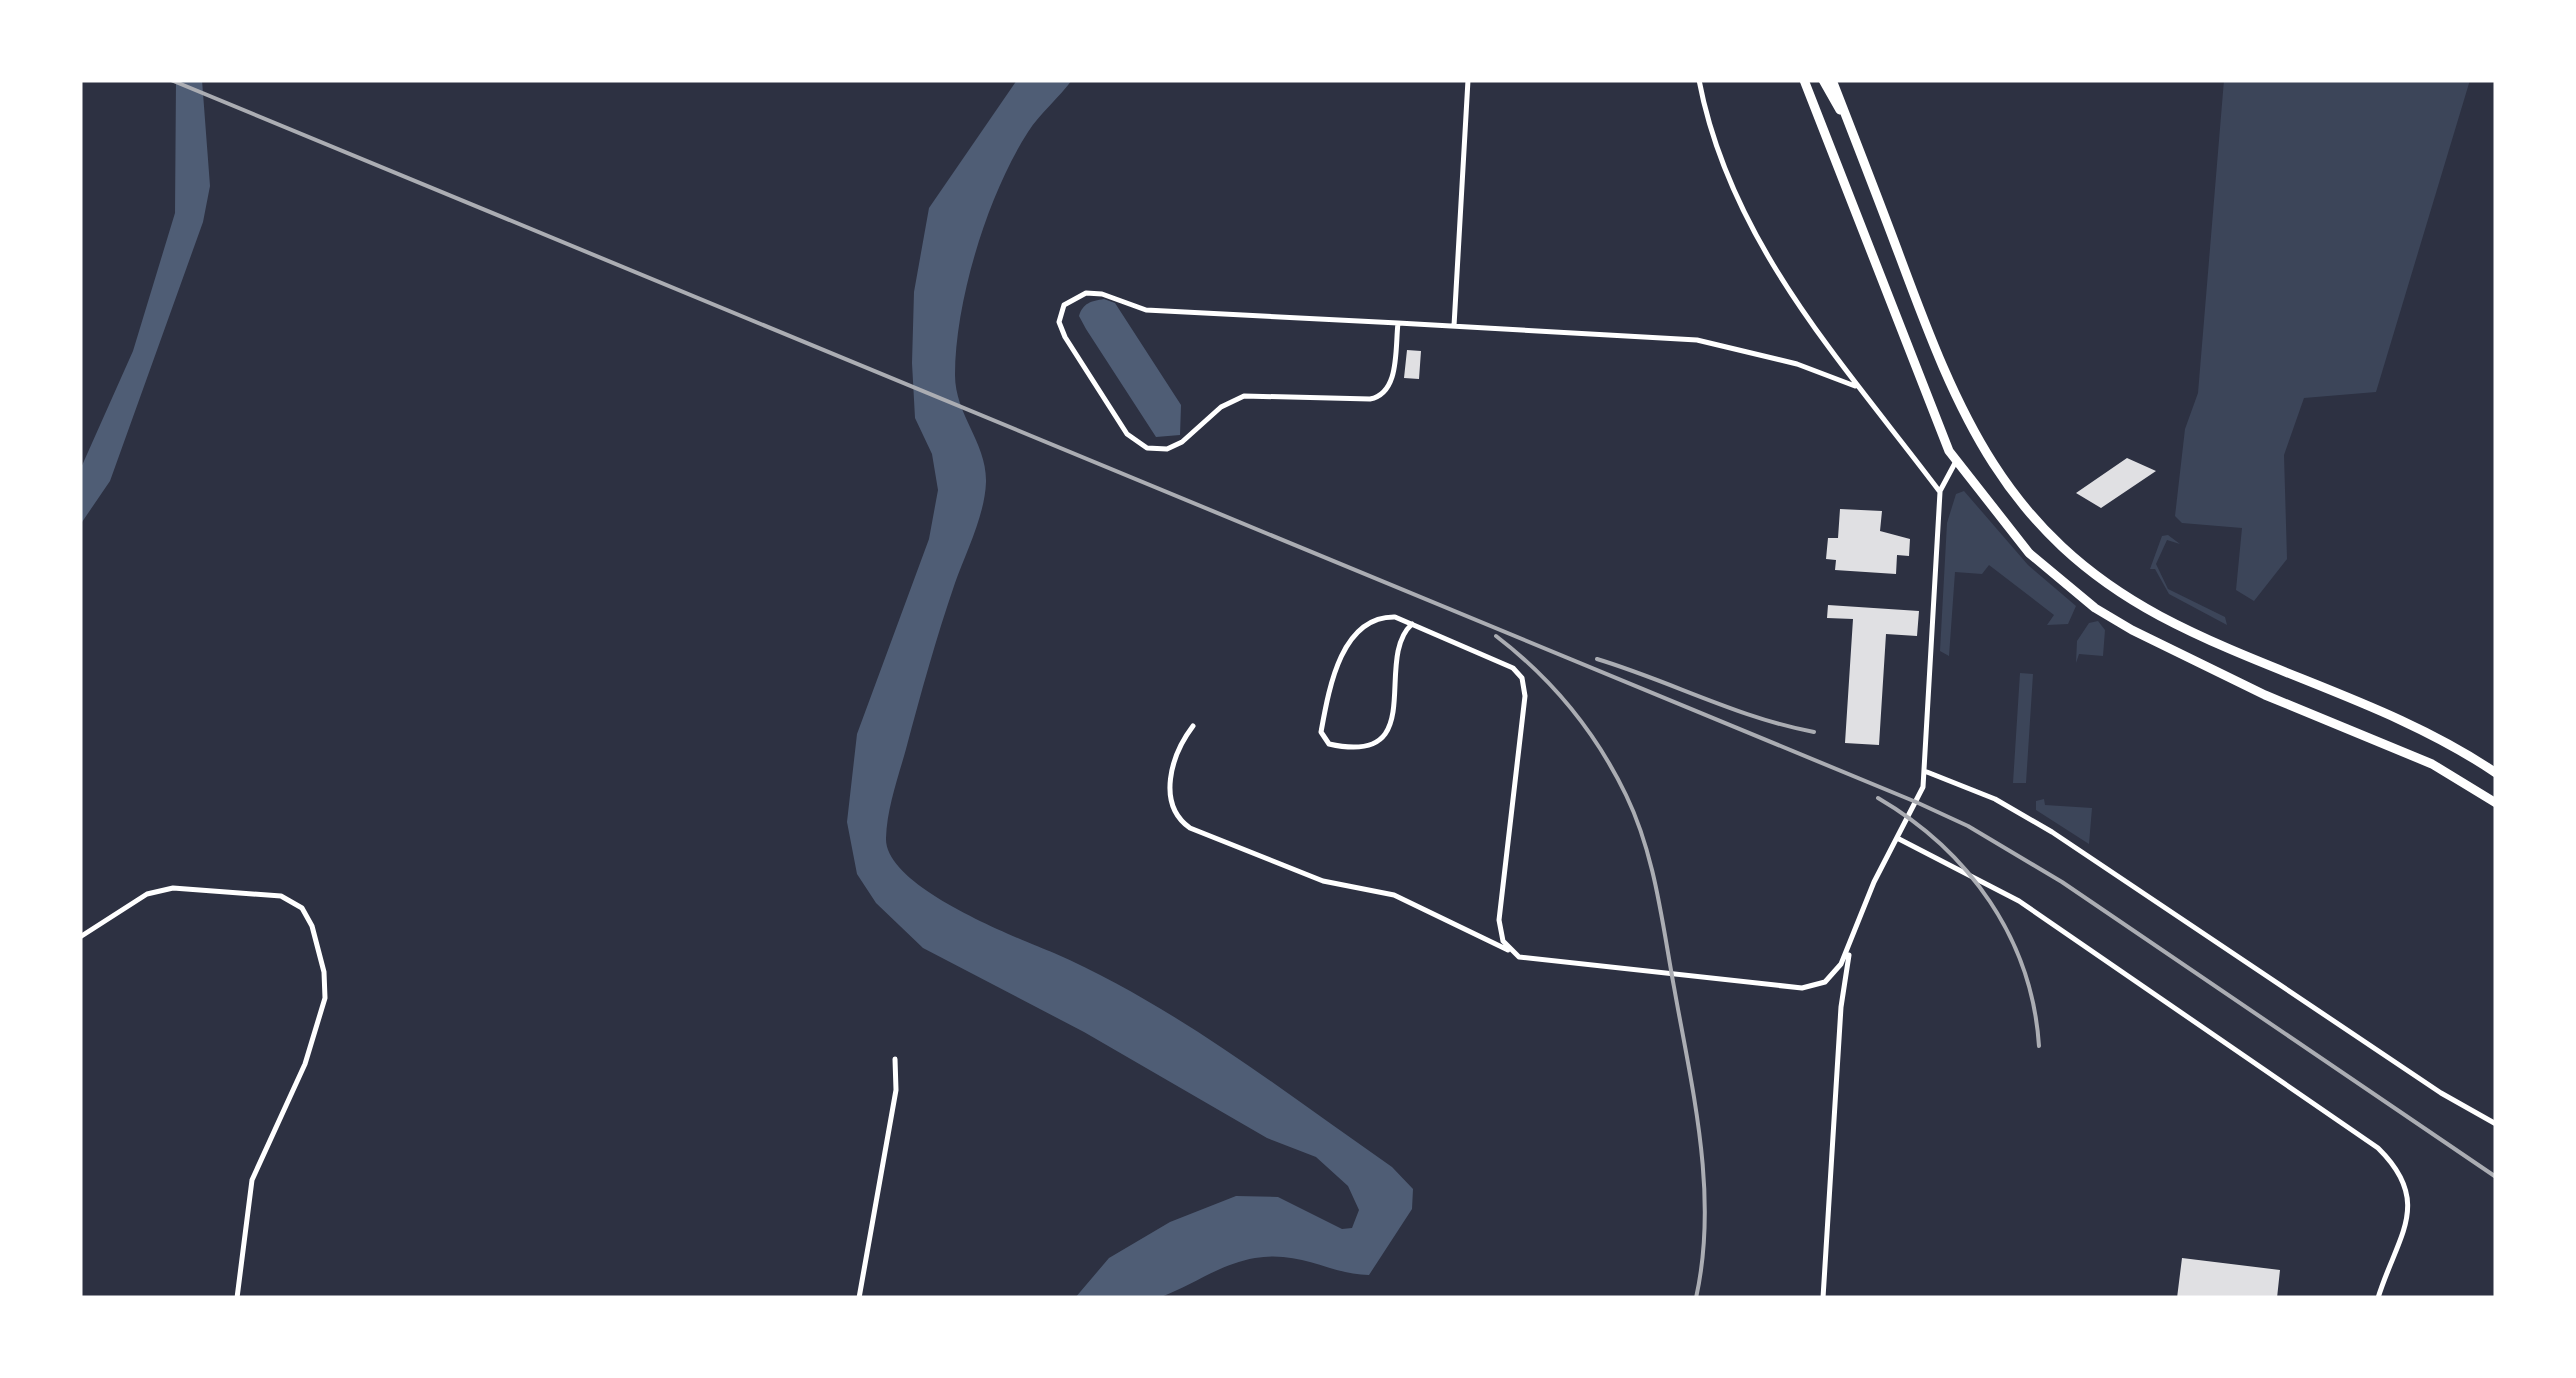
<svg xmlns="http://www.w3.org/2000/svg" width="2576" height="1378" font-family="'Archivo Narrow',sans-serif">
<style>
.green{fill:#3c4559}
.water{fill:#4f5d75}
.building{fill:#e0e0e3}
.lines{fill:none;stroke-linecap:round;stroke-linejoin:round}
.minor{stroke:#fff;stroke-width:5}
.trunk{stroke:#fff;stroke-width:9}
.rail{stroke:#abadb3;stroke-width:4}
</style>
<rect width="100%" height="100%" fill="#2d3142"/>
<path class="green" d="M2224,80H2470L2376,392L2304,398L2284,455L2287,559L2254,601L2236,590L2242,528L2182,523L2175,516L2185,429L2198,393Z
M1964,491L2028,565L2076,606L2068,624L2047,625L2054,615L1989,565L1982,574L1955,572L1949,656L1940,651L1947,523L1956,494Z
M2168,535L2180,544L2167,540L2156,564L2168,589L2225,617L2227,625L2169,594L2155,569H2150L2162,536Z
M2098,621L2105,630L2103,656L2079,654L2076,663L2077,641L2089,623Z
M2020,673L2033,674L2026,783H2013Z
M2044,799L2045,805L2092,808L2089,844L2036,810V801Z"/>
<path class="water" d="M176,80H202L210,186L203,222L110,481L80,525V470L133,351L175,213Z
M1017,80H1072C1059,98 1040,113 1028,132C988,194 955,301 955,375C955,415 987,443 986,482C985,515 966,552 955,583C936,638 921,693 906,749C898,778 887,808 886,838C884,887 1015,937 1054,953C1175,1006 1283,1091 1392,1167L1413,1189L1412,1209L1369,1275C1332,1275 1301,1250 1255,1258C1220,1264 1193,1285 1161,1297C1138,1305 1100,1298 1075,1298L1109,1258L1170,1222L1236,1196L1278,1197L1342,1229L1352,1228L1359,1210L1348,1186L1316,1157L1267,1138L1084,1032L923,948L876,903L857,874L847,822L857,734L929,539L938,490L932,454L915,418L912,363L914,292L929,208Z
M1104,299L1115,303L1181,405L1180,435L1156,437L1086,329L1079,316C1083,303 1091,301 1104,299Z"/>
<path class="building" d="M1407,350L1421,351L1419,379L1404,378Z
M2127,458L2156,471L2101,508L2076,493Z
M1840,509L1882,511L1880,531L1910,539L1909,556L1897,555L1896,574L1835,570L1836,560L1826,559L1828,538H1838Z
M1828,605L1919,611L1917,636L1886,634L1879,745L1845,743L1853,619L1827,618Z
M2182,1258L2280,1270L2277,1298H2177Z"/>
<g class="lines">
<path class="minor" d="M1086,293L1102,294L1146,310L1398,323C1395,349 1400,393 1370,399L1244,396L1221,407L1182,442L1167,449L1147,448L1127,434L1065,337L1059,322L1064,305Z
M1398,323L1697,340L1797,364L1855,386
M1454,326L1468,80
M1940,491L1955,463
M1412,624C1372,660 1431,767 1329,744L1321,732C1329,688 1341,616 1395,617L1513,668L1522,678L1525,696L1499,920L1503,941L1519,957L1802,988L1825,982L1841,964L1874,882L1923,787L1940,492C1843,363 1730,243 1699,80
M1193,726C1171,755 1156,804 1190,828L1323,881L1394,895L1508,950
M1927,772L1995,799L2052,832L2441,1093L2496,1124
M1899,839L2019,901L2378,1148C2434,1203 2397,1236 2378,1298
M80,937L147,894L173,888L281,896L302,908L312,926L324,972L325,998L305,1064L252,1180L237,1298
M859,1298L896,1090L895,1059
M1823,1298L1841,1007L1849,955"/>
<path class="trunk" d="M1804,80L1949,451L2029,553L2095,608L2132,630L2265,695L2432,764L2496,803
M1823,80L1840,110
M1832,80C1855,139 1878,198 1900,257C1958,413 2004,532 2160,616C2269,674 2393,703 2496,773"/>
<path class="rail" d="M171,80L1916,802L1968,826L2062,882L2496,1177
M1496,636C1551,678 1596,733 1626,795C1655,855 1662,922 1674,987C1692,1089 1719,1195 1696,1298
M1597,659C1670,681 1739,718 1814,732
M1878,798C1969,851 2032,939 2039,1046"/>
</g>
<rect width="2576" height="1378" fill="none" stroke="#ffffff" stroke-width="165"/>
</svg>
